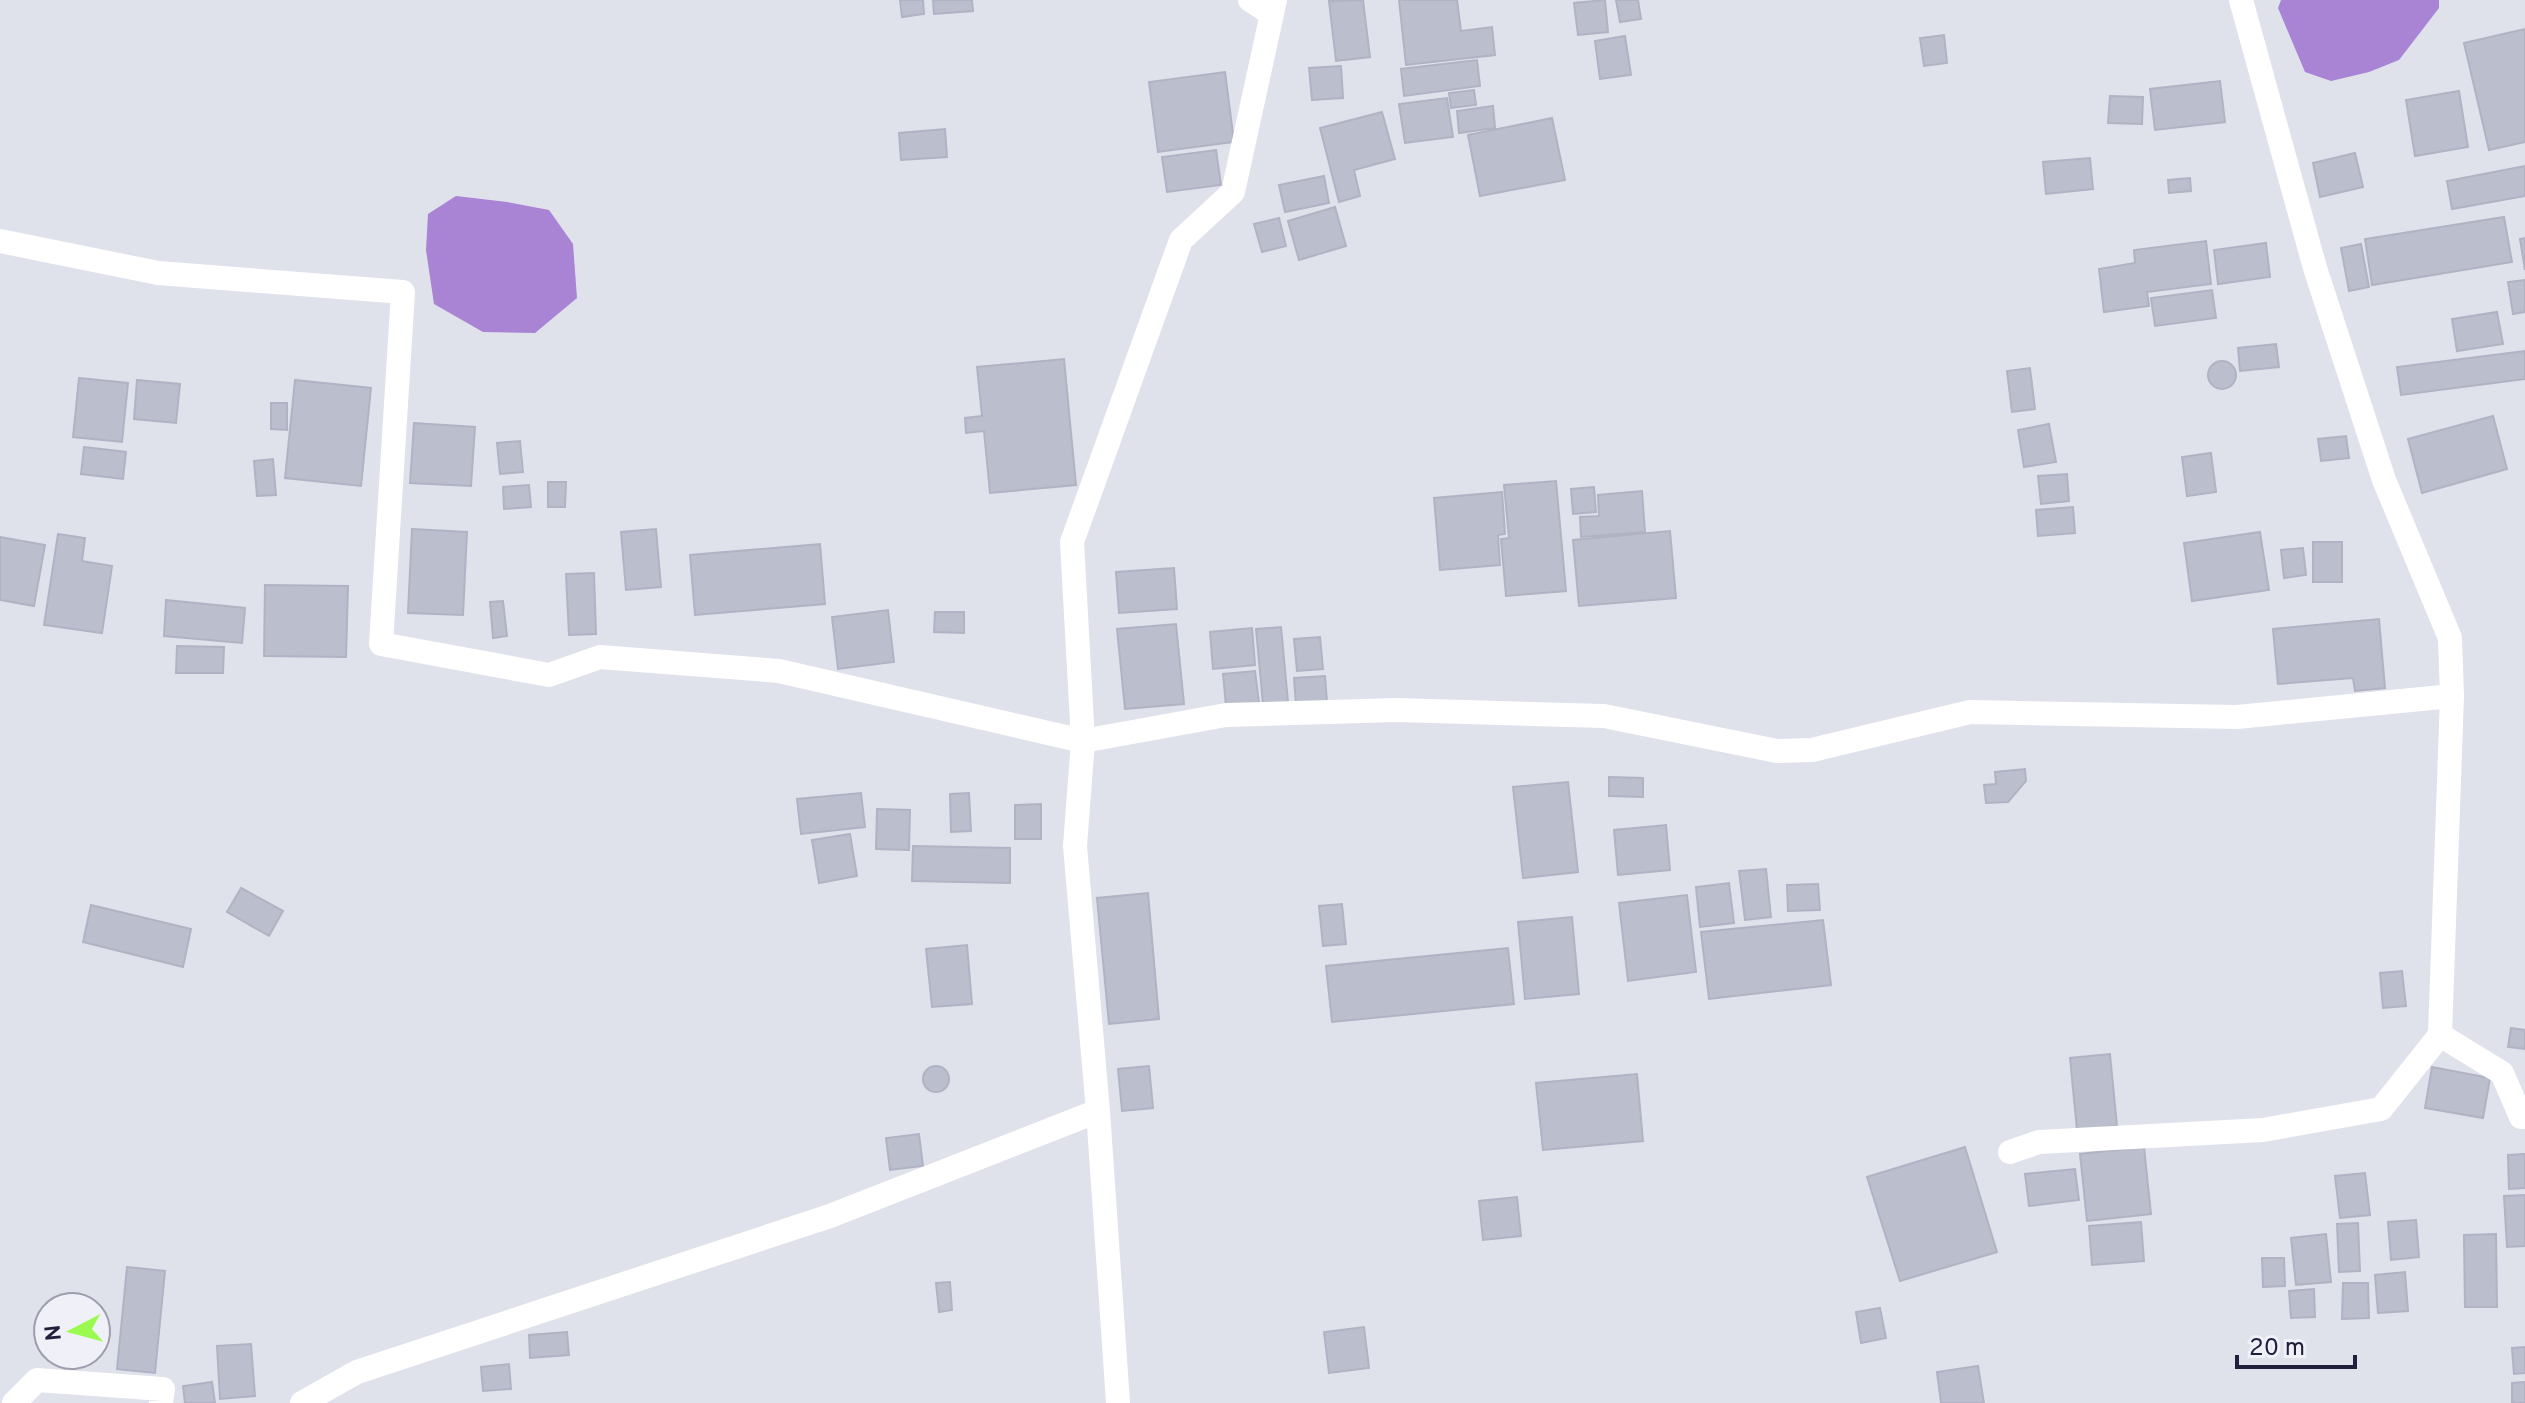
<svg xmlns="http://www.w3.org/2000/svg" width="2525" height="1403" font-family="Overpass,sans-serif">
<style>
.water{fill:#a983d4}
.building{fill:#bbbecc;stroke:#b1b3c5;stroke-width:2}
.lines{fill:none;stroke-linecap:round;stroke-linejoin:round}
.minor{stroke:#fff;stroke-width:24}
</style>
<rect width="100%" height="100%" fill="#dfe1eb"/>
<path class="water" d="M2281,0H2439V8L2399,60L2369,72L2331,81L2305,72L2278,8Z
M456,196L507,202L549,210L573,244L577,298L535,333L483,332L434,304L426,250L428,214Z"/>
<path class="building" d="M900,0H923L924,14L902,17Z
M933,0H972L973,11L934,14Z
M1363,0L1370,57L1336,61L1329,1Z
M1399,0H1457L1461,31L1492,27L1495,55L1406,65Z
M1605,0L1608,32L1578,35L1574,3Z
M1616,0H1638L1641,19L1620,22Z
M2525,29V142L2489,150L2464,43Z
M1944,35L1947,63L1924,66L1920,38Z
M1625,36L1631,75L1600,79L1595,41Z
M1477,60L1480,86L1404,96L1401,69Z
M1341,66L1343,98L1312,100L1309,68Z
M1225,72L1234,142L1158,152L1149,82Z
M2220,81L2225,122L2155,130L2150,89Z
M1474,90L1476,105L1451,108L1449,93Z
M2459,91L2468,147L2415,156L2406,100Z
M2110,96L2143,97L2142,124L2108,123Z
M1447,98L1453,137L1405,143L1399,104Z
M1493,106L1495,128L1459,133L1457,111Z
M1382,112L1395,159L1354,170L1360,196L1339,202L1320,128Z
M1552,118L1565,180L1480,196L1468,135Z
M945,129L947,157L901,160L899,133Z
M1216,150L1221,185L1167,192L1162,157Z
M2355,153L2363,187L2320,197L2313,163Z
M2090,158L2093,189L2046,194L2043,162Z
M2525,166V196L2452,209L2447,181Z
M1324,176L1329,203L1285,212L1279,185Z
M2190,178L2191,191L2169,193L2168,180Z
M1335,207L1346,246L1299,260L1288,221Z
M2504,217L2512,262L2372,285L2365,239Z
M1279,218L1286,246L1262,252L1254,224Z
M2525,238V270L2520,239Z
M2206,241L2211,284L2147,292L2149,306L2104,312L2099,269L2135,263L2134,250Z
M2266,243L2270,277L2218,284L2214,250Z
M2361,244L2369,287L2349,291L2341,248Z
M2525,280V312L2513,314L2508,282Z
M2212,290L2216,318L2155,326L2151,298Z
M2497,312L2503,344L2457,351L2452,319Z
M2276,344L2279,367L2240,371L2238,348Z
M2525,351V379L2401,395L2397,367Z
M1064,359L1076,485L990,493L984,431L966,433L965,418L982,416L977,367Z
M2208 375a14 14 0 1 1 28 0a14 14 0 1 1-28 0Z
M2030,368L2035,409L2012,412L2007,371Z
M79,378L128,383L122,442L73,437Z
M137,380L180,384L176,423L134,419Z
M295,380L371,388L361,486L285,478Z
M271,403H287V430L271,429Z
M2493,416L2507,469L2422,493L2408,439Z
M414,423L475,427L471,486L410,483Z
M2049,424L2056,462L2024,467L2018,430Z
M2346,436L2349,458L2321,461L2318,439Z
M520,441L523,472L500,474L497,443Z
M84,447L126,452L123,479L81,474Z
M2211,453L2216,492L2187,496L2182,457Z
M273,459L276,495L257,496L254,461Z
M2067,474L2069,501L2041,504L2038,476Z
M1556,481L1566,591L1506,596L1501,539L1509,538L1504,485Z
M548,482H566L565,507H548Z
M529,485L531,507L504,509L503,487Z
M1594,487L1596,512L1573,514L1571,489Z
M1642,491L1645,532L1581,537L1580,517L1599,516L1598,495Z
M1502,492L1505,534L1498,535L1500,565L1440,570L1434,498Z
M2073,507L2075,533L2038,536L2036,510Z
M412,529L467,532L463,615L408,613Z
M656,529L661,587L626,590L621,532Z
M1670,531L1676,598L1579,606L1573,540Z
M2260,532L2269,590L2192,601L2184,543Z
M58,534L85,538L82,561L112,566L102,633L44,625Z
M0,537L45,545L34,606L0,600Z
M2313,542H2342V582H2313Z
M820,544L825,604L695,615L690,555Z
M2303,548L2306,575L2284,578L2281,550Z
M1174,568L1177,609L1119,613L1116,572Z
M594,573L596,634L569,635L566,574Z
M265,585L348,586L346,657L264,656Z
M166,600L245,608L242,643L164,636Z
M503,601L507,636L493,638L490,602Z
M888,610L894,662L838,669L832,617Z
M935,612H964V633L934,632Z
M2379,619L2385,688L2355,691L2353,678L2278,684L2273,629Z
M1176,624L1184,704L1125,709L1117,629Z
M1281,627L1288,702L1263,704L1256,629Z
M1252,628L1255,665L1213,669L1210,632Z
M1320,637L1323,669L1297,671L1294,639Z
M177,646L224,647L223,673H176Z
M1255,671L1259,703L1226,706L1223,674Z
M1325,676L1327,702L1296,705L1294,678Z
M2025,769L2026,781L2008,802L1986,803L1984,785L1996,784L1995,772Z
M1609,777L1643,778V797L1609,796Z
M1568,782L1578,872L1523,878L1513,787Z
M861,793L865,827L801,834L797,799Z
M969,793L971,831L951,832L950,794Z
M1041,804V839H1015V805Z
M877,809L910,810L909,850L876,849Z
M1666,825L1670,870L1618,875L1614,830Z
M850,834L857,876L819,883L812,840Z
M913,846L1010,848V883L912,881Z
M1766,869L1771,917L1745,920L1739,871Z
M1729,883L1734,923L1700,927L1696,887Z
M1818,884L1820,910L1788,911L1787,885Z
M241,888L283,911L269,936L227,912Z
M1148,893L1159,1019L1109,1024L1097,898Z
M1687,895L1696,972L1628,981L1619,903Z
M1342,904L1346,944L1323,946L1319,906Z
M91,905L191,929L183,967L83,942Z
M1572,917L1579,994L1525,999L1518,922Z
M1823,920L1831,985L1709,999L1701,932Z
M967,945L972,1004L932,1007L926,949Z
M1508,948L1514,1004L1332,1022L1326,966Z
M2402,971L2406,1006L2383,1008L2380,973Z
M2511,1028L2525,1030V1049L2508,1047Z
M2110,1054L2117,1126L2077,1130L2070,1058Z
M923 1079a13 13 0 1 1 26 0a13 13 0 1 1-26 0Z
M1149,1066L1153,1108L1122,1111L1118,1069Z
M2432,1067L2490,1078L2483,1118L2425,1108Z
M1637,1074L1643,1141L1543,1150L1536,1083Z
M919,1134L923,1166L890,1170L886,1138Z
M1965,1147L1997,1252L1900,1281L1867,1177Z
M2144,1147L2151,1214L2087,1221L2080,1154Z
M2525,1154V1188L2509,1189L2508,1155Z
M2075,1169L2079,1200L2029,1206L2025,1174Z
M2365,1173L2370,1215L2340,1218L2335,1176Z
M2525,1195V1246L2507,1247L2504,1196Z
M1517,1197L1521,1236L1483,1240L1479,1201Z
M2416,1220L2419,1257L2391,1260L2388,1222Z
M2141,1222L2144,1261L2092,1265L2089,1226Z
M2358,1223L2360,1271L2339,1272L2337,1224Z
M2326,1234L2331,1282L2296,1285L2291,1238Z
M2496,1234L2497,1307H2465L2464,1235Z
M2262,1258H2284L2285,1286L2263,1287Z
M127,1267L165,1271L155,1373L117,1369Z
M2405,1272L2408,1311L2378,1313L2375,1275Z
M950,1282L952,1310L939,1312L936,1283Z
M2343,1283H2368L2369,1318L2342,1319Z
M2314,1289L2315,1317L2291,1318L2289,1291Z
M1880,1308L1886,1338L1861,1343L1856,1312Z
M1364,1327L1369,1368L1329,1373L1324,1332Z
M567,1332L569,1355L530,1358L529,1335Z
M251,1344L255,1396L220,1399L217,1346Z
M2525,1347V1373L2514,1374L2512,1348Z
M509,1364L511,1389L483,1391L481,1367Z
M1978,1366L1984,1403H1941L1937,1372Z
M212,1382L215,1403H185L183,1386Z
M2525,1382V1403H2512V1383Z"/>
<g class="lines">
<path class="minor" d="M1250,0L1270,13
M0,241L158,273L403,292L381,644L549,675L600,657L779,671L1083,741L1226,715L1397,710L1604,716L1777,751L1812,750L1970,712L2237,717L2452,696
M2440,1035L2502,1073L2521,1117H2525
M2010,1152L2039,1142L2263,1130L2381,1109L2440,1035L2452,696L2450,638L2384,480L2315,268L2241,0
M14,1403L37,1380L163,1389L161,1403
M302,1403L357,1372L830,1216L1098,1111
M1118,1403L1098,1111L1075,846L1083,741L1072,542L1181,240L1233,192L1275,0"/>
</g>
<g transform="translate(72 1331) rotate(264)"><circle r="38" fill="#f0f1f8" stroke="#9d9dad" stroke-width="2"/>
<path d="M0-6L14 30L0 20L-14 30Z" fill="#9afa4f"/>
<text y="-12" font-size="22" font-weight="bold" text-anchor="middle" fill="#201f3c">N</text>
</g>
<path d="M2237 1355v12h118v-12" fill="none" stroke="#201f3c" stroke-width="4"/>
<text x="2249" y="1355" font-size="24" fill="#201f3c" stroke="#f0f1f8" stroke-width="6" paint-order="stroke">20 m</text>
</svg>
